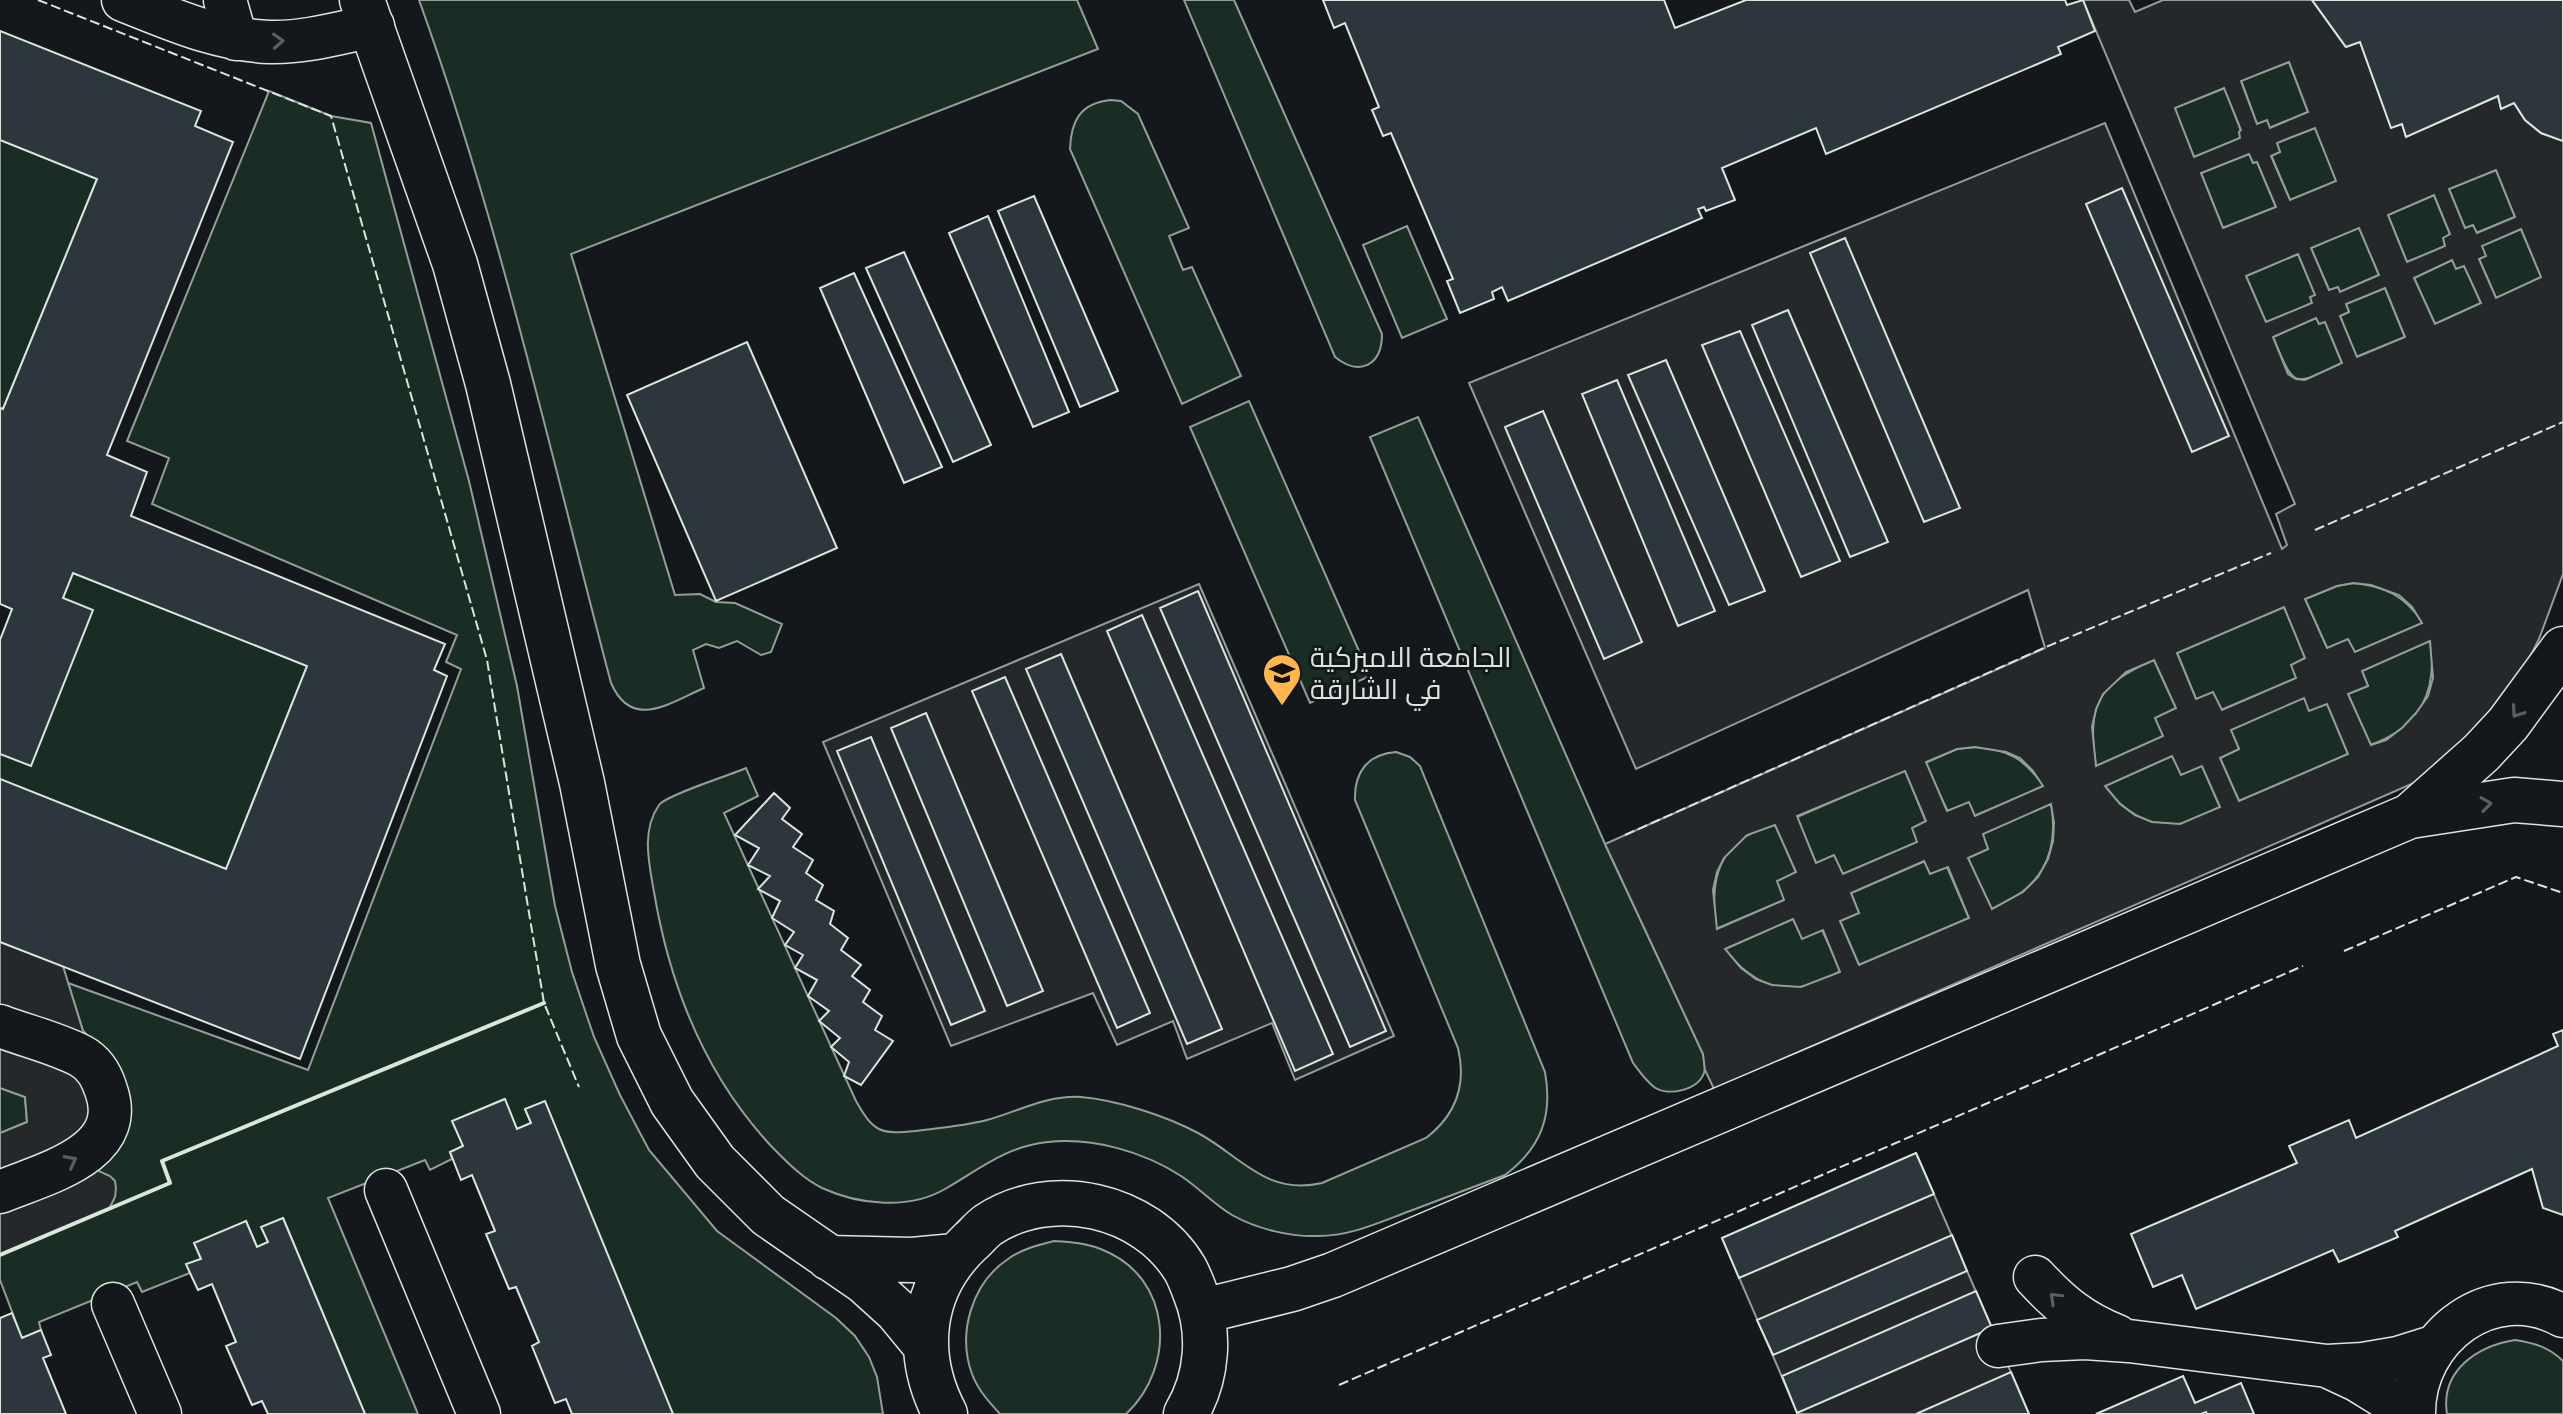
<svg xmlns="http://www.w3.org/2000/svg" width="2563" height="1414" font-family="'Space Grotesk',Cairo,sans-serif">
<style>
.green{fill:#1a2d24;stroke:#939e99;stroke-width:2}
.parking{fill:#24282b;stroke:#939e99;stroke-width:2;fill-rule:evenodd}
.building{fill:#2c363c;stroke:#d8e6dc;stroke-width:2}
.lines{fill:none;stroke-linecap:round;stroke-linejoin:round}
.street-casing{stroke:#d8e6dc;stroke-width:45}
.secondary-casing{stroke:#d8e6dc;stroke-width:47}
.street{stroke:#14181c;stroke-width:42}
.secondary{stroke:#14181c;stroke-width:44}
.fence{stroke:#d8e6dc;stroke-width:2;stroke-dasharray:10 4;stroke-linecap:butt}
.wall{stroke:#d8e6dc;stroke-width:4}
.oneway{stroke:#59605f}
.labels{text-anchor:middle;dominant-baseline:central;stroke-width:6;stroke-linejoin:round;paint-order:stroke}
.poi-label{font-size:28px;fill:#d8e6dc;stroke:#14181c;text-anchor:start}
</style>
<rect width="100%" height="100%" fill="#14181c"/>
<path class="green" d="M419,0H1077L1098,49L571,254L675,595L700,594L716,602L735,603L782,624L771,652L761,655L737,641L719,648L706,644L693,650L704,688C669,703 632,731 611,683C551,455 499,222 419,0Z
M1184,0H1234L1382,334C1382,365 1360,377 1335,357Z
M2289,62L2308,112L2269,128L2257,124L2241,80Z
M2225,88L2241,131V138L2194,157L2174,108Z
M269,91L331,116L371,123L469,481L517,686L555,906L572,972L594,1037L620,1095L649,1150L717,1231L836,1318L855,1336L869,1357L877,1377L883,1414H673L525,1109L531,1123L517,1129L504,1099L453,1121L463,1146L450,1152L452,1159L430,1170L425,1160L328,1198L418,1414H365L283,1218L262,1227L268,1242L257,1247L246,1221L201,1259L187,1264L190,1273L142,1292L137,1282L39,1322L41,1330L22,1338L0,1280V1255L109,1209L91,1168L108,1056L83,1031L68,983L308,1070L461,669L446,662L457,635L152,504L169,458L127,441Z
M1111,100L1121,101L1138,114L1189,228L1169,236L1183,270L1192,267L1241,376L1182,404L1070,149C1071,121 1080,103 1111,100Z
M2315,128L2337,181L2290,200L2271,155L2280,152L2276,143Z
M0,140L97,179L3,409L0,408Z
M2249,154L2257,161L2276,207L2223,228L2201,173Z
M2496,170L2515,217L2476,233L2465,229L2449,189Z
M2434,195L2450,234L2446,246L2407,262L2388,215Z
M1407,226L1447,319L1402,338L1363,245Z
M2359,227L2379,275L2340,292L2329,290L2311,248Z
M2521,229L2542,278L2496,298L2479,259L2481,246Z
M2298,254L2316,295L2312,303L2266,323L2246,276Z
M2452,260L2464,265L2481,303L2435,324L2414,278Z
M2385,288L2405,337L2356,357L2340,316L2349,312L2346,304Z
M2316,318L2325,321L2342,363C2291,387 2295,389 2273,337Z
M1249,401L1370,676L1310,703L1190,427Z
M1418,417L1605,844L1703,1054C1704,1060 1706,1067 1704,1073C1698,1090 1668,1097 1654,1087C1646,1081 1639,1071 1633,1063L1370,437Z
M73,573L307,666L226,869L0,779V754Z
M2353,583C2385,586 2405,596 2423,623L2354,653L2327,648L2305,599L2337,586Z
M2284,607L2306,658L2297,678L2221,710L2196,699L2177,653Z
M2430,640C2438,691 2421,727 2370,745L2348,694L2368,686L2362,671Z
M2154,660L2176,708L2164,736L2096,766C2087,705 2097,684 2154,660Z
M2304,697L2327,703L2348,754L2239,801L2220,758L2239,749L2230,730Z
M1975,747C2010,750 2023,758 2044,786L1974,816L1948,812L1925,763L1957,749Z
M1396,752L1410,757L1420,766L1545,1072C1553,1116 1541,1148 1505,1175C1473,1187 1441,1199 1410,1211C1380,1222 1351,1236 1318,1236C1290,1237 1257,1229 1232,1215C1214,1204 1199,1188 1181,1176C1144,1152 1093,1137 1048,1142C1007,1146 980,1169 945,1189C909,1210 859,1205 822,1188C802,1178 788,1163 773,1148C706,1077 670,987 654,892C649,863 641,831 659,805C666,795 731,775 746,768L758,796L724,813L856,1101C862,1111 868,1123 879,1129C889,1134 904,1132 915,1131C939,1128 964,1126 987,1120C1019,1111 1047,1095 1081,1097C1117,1100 1166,1116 1198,1133C1241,1156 1266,1196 1322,1183L1426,1138C1456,1115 1467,1086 1458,1048L1355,800C1354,772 1368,754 1396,752Z
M2172,756L2202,766L2220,807C2207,813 2193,822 2179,824C2150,829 2120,809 2105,786Z
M1905,770L1926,822L1918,842L1843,874L1816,863L1797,817Z
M2051,803C2060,856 2040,889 1991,910L1968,858L1988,849L1982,834Z
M1775,824L1796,872L1784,900L1716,929C1712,895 1712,858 1745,837C1754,831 1766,828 1775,824Z
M1925,861L1947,867L1969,918L1859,965L1840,921L1859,913L1851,893Z
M1793,919L1822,930L1841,971C1828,977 1814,985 1800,987C1769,993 1742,972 1725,949Z
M0,1088L25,1097L27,1122L0,1133Z
M1054,1241C1071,1242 1087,1243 1103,1250C1172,1278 1177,1366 1126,1414H1000C989,1402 978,1390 972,1374C957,1333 972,1283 1008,1259C1022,1249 1038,1245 1054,1241Z
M2515,1340C2534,1343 2549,1347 2563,1361V1414H2447C2440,1370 2478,1346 2515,1340Z"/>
<path class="parking" d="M2083,0H2129L2135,12L2163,0H2312L2345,46L2360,42L2391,127L2402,124L2406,137L2498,96L2501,108L2514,103L2525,120L2541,133L2563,141V574L2539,639L2511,694L2423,779L1714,1089L1705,1070L1703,1054L1605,844L2045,648L2028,590L1636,769L1469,383L2105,123L2282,549L2287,545L2276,514L2295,504ZM2289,62L2308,112L2270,128L2267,120L2257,124L2241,81ZM2224,88L2241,130L2239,132L2240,138L2194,157L2175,108ZM2315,128L2336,181L2290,200L2271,156L2280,152L2277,143ZM2249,154L2253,163L2257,162L2276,207L2223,228L2201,173ZM2496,170L2515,217L2477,233L2473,225L2465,228L2449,189ZM2434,195L2450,234L2443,238L2445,246L2407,262L2388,215ZM2359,228L2379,275L2340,292L2338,287L2329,290L2311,248ZM2521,229L2541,277L2496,298L2479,259L2486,256L2482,246ZM2298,254L2315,295L2310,297L2312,303L2266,322L2246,276ZM2452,260L2456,269L2464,266L2481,303L2435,324L2414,278ZM2385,288L2405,337L2357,357L2340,316L2349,312L2346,304ZM2316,318L2319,324L2325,322L2342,363L2305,380L2296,379L2288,374L2273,337ZM2353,583L2371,585L2399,595L2412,607L2422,623L2355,652L2348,639L2327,648L2305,599L2337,586ZM2284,607L2305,658L2291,665L2296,678L2222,710L2213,692L2196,699L2177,653ZM2430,641L2433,678L2428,696L2416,713L2402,728L2386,740L2371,745L2348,694L2368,686L2362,671ZM2154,660L2176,708L2155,718L2163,736L2096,766L2092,727L2096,709L2103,694L2126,672ZM2304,698L2309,711L2327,704L2348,754L2239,801L2220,758L2239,749L2231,730ZM1975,747L2006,752L2020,758L2033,771L2043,786L1975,816L1969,802L1947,811L1926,762L1957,749ZM2172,756L2181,775L2202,766L2220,807L2180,824L2152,822L2135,815L2120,804L2105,786ZM1905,771L1926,821L1912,828L1917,842L1843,874L1834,855L1816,863L1797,816ZM2051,804L2054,823L2053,841L2048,859L2038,877L2023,892L1992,909L1968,858L1988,849L1983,834ZM1775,825L1796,872L1777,881L1784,900L1717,929L1713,890L1717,872L1724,858L1747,835ZM1924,861L1930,874L1948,867L1969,918L1859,965L1840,921L1859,913L1851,893ZM1793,919L1802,939L1823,930L1840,972L1801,987L1772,985L1756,979L1741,968L1725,949Z
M1199,584L1394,1036L1295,1080L1272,1023L1187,1059L1173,1021L1117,1045L1093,993L951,1046L823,742Z
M0,942L63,966L83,1031L108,1056L92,1168L110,1176L115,1181L116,1188L115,1197L109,1209L0,1255V1133L27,1122L25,1097L0,1088Z
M1916,1153L2029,1414H1798L1722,1238Z"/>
<path class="building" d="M1323,0H1664L1675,28L1746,0H2065L2067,5L2083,0L2095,31L2058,47L2061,54L1826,154L1816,128L1722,168L1735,200L1706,211L1704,207L1698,209L1702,218L1508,301L1502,287L1492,292L1494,299L1460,313L1447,281L1453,279L1391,133L1383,136L1372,110L1379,107L1345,23L1334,28Z
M2312,0H2563V141L2541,133L2525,120L2514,103L2501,109L2498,96L2406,137L2402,124L2391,128L2360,42L2346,47Z
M0,31L201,111L195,126L233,142L107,455L147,472L131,516L445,644L434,670L447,676L300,1059L0,942V779L226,869L307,666L73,573L63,598L93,610L31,766L0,754V640L12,609L0,604V408L3,409L97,179L0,140Z
M2122,188L2229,436L2192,452L2086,204Z
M1034,196L1118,391L1080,407L998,211Z
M988,216L1069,412L1033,427L949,233Z
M1845,238L1960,508L1924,522L1810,253Z
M904,252L991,445L953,462L866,268Z
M854,273L942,467L904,483L820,288Z
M1788,310L1888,542L1850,557L1752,325Z
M1740,331L1840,561L1801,577L1702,345Z
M747,342L837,548L716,601L627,395Z
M1666,360L1765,591L1729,605L1628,375Z
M1617,380L1715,611L1678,626L1582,394Z
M1543,411L1642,642L1604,659L1505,427Z
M1198,591L1386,1031L1350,1047L1160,608Z
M1142,615L1333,1054L1295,1071L1107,631Z
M1061,654L1222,1029L1187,1044L1026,669Z
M1005,677L1150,1013L1117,1028L972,691Z
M926,713L1043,991L1007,1006L891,728Z
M871,737L985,1011L951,1025L837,751Z
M774,793L790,808L782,819L802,834L793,847L813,860L806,873L823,885L816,900L834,911L830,924L848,938L841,950L861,965L852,976L870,990L863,1002L882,1016L875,1030L893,1041L861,1085L844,1076L849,1062L831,1047L840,1038L819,1021L829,1011L808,996L817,980L795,968L803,955L785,945L794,932L772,918L780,901L758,889L770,876L748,865L759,848L735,835Z
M2563,1030V1215L2543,1208L2532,1169L2395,1231L2398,1237L2339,1262L2333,1250L2196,1309L2182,1275L2153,1287L2131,1234L2297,1163L2289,1146L2349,1120L2356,1138L2558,1046L2553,1034Z
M505,1099L517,1129L531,1123L525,1109L545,1101L673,1414H572L566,1399L555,1403L532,1346L539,1342L516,1287L509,1289L486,1234L495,1231L472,1175L461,1180L450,1152L463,1146L452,1121Z
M1916,1153L1934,1194L1739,1278L1722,1238Z
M283,1218L365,1414H268L262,1401L252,1405L226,1346L236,1342L212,1284L198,1290L190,1273L186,1264L201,1259L194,1243L246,1221L257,1247L268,1242L261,1227Z
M1952,1235L1967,1271L1773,1355L1757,1320Z
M1976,1291L1992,1328L1797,1413L1782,1376Z
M12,1313L22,1338L41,1330L51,1355L43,1358L66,1414H0V1318Z
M2011,1372L2029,1414H1916Z
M2183,1376L2195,1403L2241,1383L2254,1414H2207L2206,1412L2201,1414H2096Z"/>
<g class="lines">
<g class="street-casing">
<path id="street" d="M123,0C171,19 217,40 270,42C304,43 339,33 373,26
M225,0L236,39
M0,1026C26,1036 56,1043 81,1056C94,1063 102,1077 106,1090C129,1154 43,1174 0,1192
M386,1190L479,1414
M2035,1277C2060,1304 2081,1322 2117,1336
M113,1304L160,1414
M1998,1346L2041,1340L2085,1338L2129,1341L2327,1366L2363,1364L2398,1358L2433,1347
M2327,1366L2357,1380L2412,1414
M2414,1414C2413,1337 2492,1277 2563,1316"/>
</g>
<g class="secondary-casing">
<path id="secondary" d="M362,0L455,264L488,384L582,783L618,965L639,1036L672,1102L715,1162L768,1215L865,1282L897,1311L925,1345
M2410,816L2481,753L2508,724L2563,649
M829,1258L912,1260L955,1256
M1203,1311L1292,1289L1333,1275L2410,816L2514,800L2563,804
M945,1414C914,1355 920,1289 970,1242C976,1237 981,1230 988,1225C1051,1183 1146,1204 1185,1269C1189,1276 1192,1284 1195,1292C1211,1331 1208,1377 1186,1414"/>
</g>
<use href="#street" class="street"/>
<use href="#secondary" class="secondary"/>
<path class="fence" d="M38,0L331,116L487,660L544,1003L579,1087
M2315,530L2563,422
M1625,835L2046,647L2271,553
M2344,951L2516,877L2563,893
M1339,1385L2303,966"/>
<path class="wall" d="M0,1255L170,1183L162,1161L544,1003"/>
</g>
<defs><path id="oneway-chevron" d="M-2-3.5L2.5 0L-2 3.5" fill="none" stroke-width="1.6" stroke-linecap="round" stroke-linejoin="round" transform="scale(2)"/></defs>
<g class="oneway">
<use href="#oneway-chevron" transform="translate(278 41) rotate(-3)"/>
<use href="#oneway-chevron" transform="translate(2517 712) rotate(125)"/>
<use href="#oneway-chevron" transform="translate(2486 804) rotate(-8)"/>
<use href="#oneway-chevron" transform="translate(71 1161) rotate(-28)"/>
<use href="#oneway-chevron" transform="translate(2055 1298) rotate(-136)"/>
</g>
<defs>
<g id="university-pin" transform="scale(2)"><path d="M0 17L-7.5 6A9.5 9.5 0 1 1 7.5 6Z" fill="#ffb74d" stroke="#14181c"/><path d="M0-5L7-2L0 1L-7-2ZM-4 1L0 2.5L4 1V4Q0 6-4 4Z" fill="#111"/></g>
</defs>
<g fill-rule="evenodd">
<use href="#university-pin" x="1282" y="673"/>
</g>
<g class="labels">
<g class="poi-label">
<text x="1310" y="657">الجامعة الاميركية<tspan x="1310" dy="32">في الشارقة</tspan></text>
</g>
</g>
</svg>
